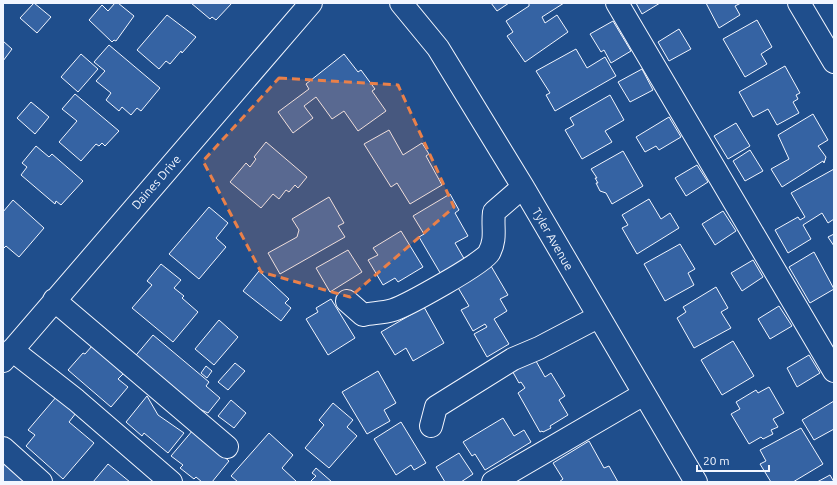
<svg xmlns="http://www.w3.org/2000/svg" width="837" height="485" font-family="Ubuntu,sans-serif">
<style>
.building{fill:#3563a3;stroke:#f2f6ff}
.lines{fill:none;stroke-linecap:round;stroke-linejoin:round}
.minor-casing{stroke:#f2f6ff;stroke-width:24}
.minor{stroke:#1f4e8c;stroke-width:22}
.marked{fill:#ea8049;fill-opacity:0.2;stroke:#ea8049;stroke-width:3;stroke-dasharray:8 5;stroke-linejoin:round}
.labels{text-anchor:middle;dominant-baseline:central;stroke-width:3;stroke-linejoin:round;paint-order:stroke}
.street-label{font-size:12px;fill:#f2f6ff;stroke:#1f4e8c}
</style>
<rect width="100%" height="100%" fill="#1f4e8c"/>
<path class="building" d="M34,3L51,17L37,33L20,18Z
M115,3H118L134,16L116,41L114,40L112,42L89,20L102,5L108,11Z
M191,3H232L216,20L212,17L210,19Z
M491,3H509L497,11Z
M529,3H564L542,17L545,23L557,15L568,32L525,62L507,36L513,32L506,21L529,6Z
M636,3H660L642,14Z
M706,3H741L735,6L740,15L719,28Z
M167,15L196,37L182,53L181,51L170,64L166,61L159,69L137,50Z
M757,20L772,47L761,54L767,64L745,77L723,39Z
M613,21L631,51L611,63L604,50L601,52L590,34Z
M679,29L691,49L669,61L658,42Z
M3,41L12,49L3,61Z
M109,45L160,88L141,111L137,108L131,115L122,107L119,111L106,100L111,93L96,81L105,71L94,62Z
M576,49L587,68L605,57L616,76L555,111L546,95L550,93L536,71Z
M81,54L98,69L78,92L61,77Z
M344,54L358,72L361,70L375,89L372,91L386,111L358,131L344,111L332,119L316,97L304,106L313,118L293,133L278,112L309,89L306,84Z
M785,66L800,93L796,95L798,99L793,102L799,113L777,125L768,109L753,117L739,92Z
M642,69L653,90L630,102L618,82Z
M75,94L119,131L105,146L102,143L99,146L96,144L81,161L59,142L77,121L62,109Z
M610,95L624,120L605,131L612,142L582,159L565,130L574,125L570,118Z
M31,102L49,117L35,134L17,118Z
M813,114L828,140L818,146L826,157L824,163L823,161L782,187L771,169L789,159L778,135Z
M669,117L681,137L659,150L656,146L645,152L636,137Z
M736,123L750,146L728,159L714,136Z
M389,130L403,155L422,143L429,154L426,156L442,185L410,204L397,183L391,187L364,144Z
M266,142L307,177L298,188L295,185L289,192L286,190L279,199L273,194L261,208L230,182L246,163L250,167L256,159L254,157Z
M36,146L49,157L52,154L83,181L61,205L56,201L55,204L21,175L27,167L22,163Z
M750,150L763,171L745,181L733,161Z
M623,151L643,186L612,204L606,193L600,191L596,183H598L595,178H597L591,169Z
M697,165L708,182L686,196L675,178Z
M834,169V219L828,223L822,213L803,225L811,239L788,253L775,230L798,217L800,220L805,217L791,193Z
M450,194L459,210L455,213L468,236L455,243L466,262L442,276L419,237L424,234L413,216Z
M329,197L344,223L338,226L345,237L280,274L268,253L297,237L299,230L292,219Z
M649,199L661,219L670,213L679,228L637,254L622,228L628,225L622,215Z
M13,200L44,228L19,257L6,246L3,249V212Z
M209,207L228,223L216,238L226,247L199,279L169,254Z
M723,211L736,231L715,245L702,224Z
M401,231L423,267L398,282L395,278L383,285L368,260L378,255L373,248Z
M834,234V246L828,237Z
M680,244L695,269L688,273L694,285L665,301L644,264Z
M348,250L362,272L330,292L316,268Z
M814,252L834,289L810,303L789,267Z
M753,260L763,277L742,291L731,273Z
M161,264L181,280L174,288L184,296L182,298L198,312L173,342L132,308L152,285L147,281Z
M491,266L508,295L500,299L507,311L494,319L509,344L487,357L474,334L487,327L485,324L473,331L461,310L469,306L457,286Z
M259,271L289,299L285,303L291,308L281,321L243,291Z
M716,287L728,308L721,312L731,328L694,348L677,318L686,312L683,307Z
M331,299L355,338L328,355L306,319L318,312L316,308Z
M779,306L792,326L770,339L758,319Z
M424,307L444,343L413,361L406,348L395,355L381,332Z
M219,320L238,337L214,365L195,349Z
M153,335L209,382L206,386L220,398L208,413L191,405L132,360Z
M733,341L754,376L722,395L701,360Z
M92,346L124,373L118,379L128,387L111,407L68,370L83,353L85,354Z
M532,354L545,377L551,373L565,396L559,400L568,415L550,426L551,428L543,432L542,431L540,432L518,393L525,388L521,382L519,383L510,367Z
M809,355L820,373L797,387L787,368Z
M235,363L245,371L228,390L218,382Z
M206,366L212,371L207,378L201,373Z
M378,371L396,403L384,410L390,421L367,434L342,392Z
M769,387L784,413L773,419L778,427L771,430L773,434L763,439L761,437L749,444L731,414L740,409L736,402L756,390L758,393Z
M57,396L76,413L69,422L94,443L63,479L26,446L35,435L28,430Z
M147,396L158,415L184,433L168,453L144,433L142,436L126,422Z
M231,400L246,413L234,428L218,416Z
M834,401V429L814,440L802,420Z
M333,403L353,420L347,427L357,436L329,468L305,448L324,425L319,420Z
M503,418L514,436L524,430L531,442L485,470L475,454L472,456L463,442Z
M401,422L426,463L414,470L411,465L396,475L374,439Z
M801,428L823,464L793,482H771L760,464L766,461L760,450Z
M193,430L229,461L212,482H202L196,477L194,479L180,468L183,465L171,456Z
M269,433L293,455L282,468L297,482H238L231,476Z
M589,441L604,468L609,466L618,482H559L563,479L553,463Z
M459,453L473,474L461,482H445L436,467Z
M3,457L28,478L24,482H3Z
M108,464L130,482H93Z
M316,468L332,482H310L316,476L312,473Z
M830,475L834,482H817Z"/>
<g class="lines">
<g class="minor-casing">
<path id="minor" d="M401,3L438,48L523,187L696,482
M617,3L834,371
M799,3L834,62
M54,300L227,447
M347,301L363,315C372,313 383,313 393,310C406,306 484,263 489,253C497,238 492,228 494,212L523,187
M12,350L76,400L171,482
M3,361L311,3
M431,426L436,407L513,359L539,348L598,317
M3,448L41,482
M493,482L644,394"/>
</g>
<use href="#minor" class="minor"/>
</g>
<path class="marked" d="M279,78L398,85L454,207L350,297L261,272L203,161Z"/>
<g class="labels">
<g class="street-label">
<text transform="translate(156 182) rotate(-49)">Daines Drive</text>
<text transform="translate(553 239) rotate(60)">Tyler Avenue</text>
</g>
</g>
<rect width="837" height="485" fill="none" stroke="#f2f6ff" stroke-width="8"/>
<path d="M697 465v6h72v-6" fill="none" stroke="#f2f6ff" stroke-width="2"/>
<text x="703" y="465" font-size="12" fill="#f2f6ff" stroke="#1f4e8c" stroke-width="3" paint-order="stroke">20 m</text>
</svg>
